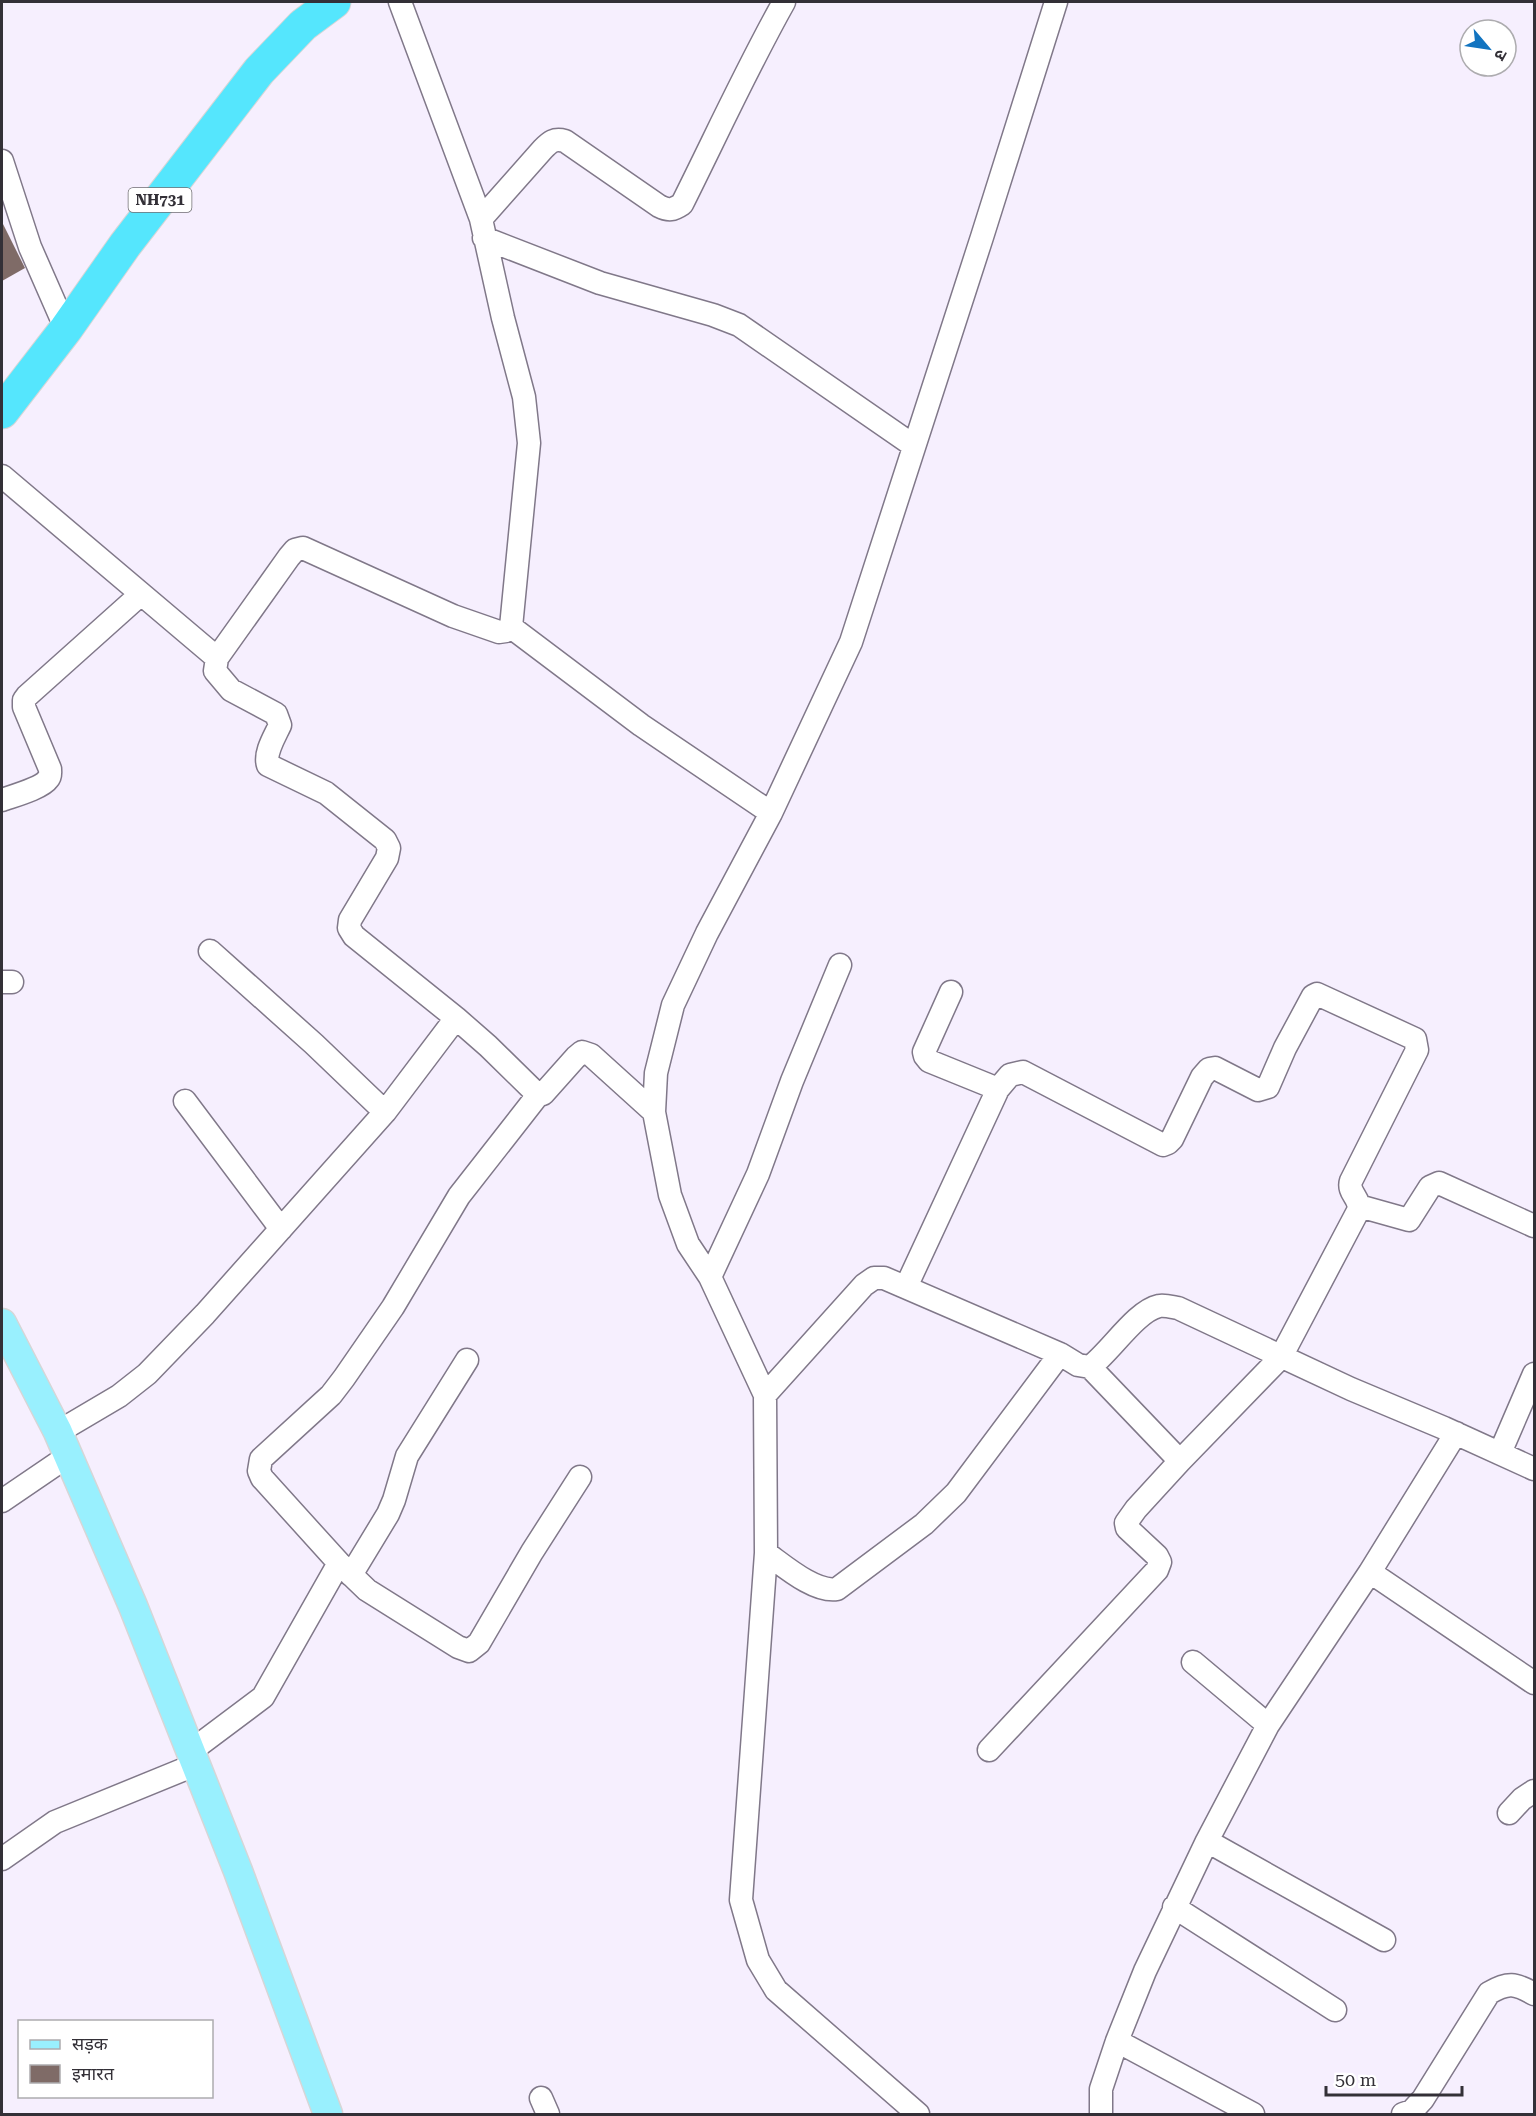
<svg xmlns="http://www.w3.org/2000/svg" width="1536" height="2116" font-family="'Roboto Serif','Noto Sans Devanagari',serif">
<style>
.building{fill:#7f6b67}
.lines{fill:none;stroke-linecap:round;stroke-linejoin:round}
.minor-casing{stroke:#807889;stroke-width:25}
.major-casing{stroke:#d6d6d7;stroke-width:31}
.highway-casing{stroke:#d6d6d7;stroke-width:35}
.minor{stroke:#fff;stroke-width:22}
.major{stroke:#99f0fe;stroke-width:28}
.highway{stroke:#55e6fd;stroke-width:33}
.labels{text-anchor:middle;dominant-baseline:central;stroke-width:6;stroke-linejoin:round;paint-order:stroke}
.shield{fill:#fff;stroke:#706e73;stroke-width:1.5}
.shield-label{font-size:15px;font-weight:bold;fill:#333037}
</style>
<rect width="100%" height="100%" fill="#f6effe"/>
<path class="building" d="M2,222L25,268L2,281Z"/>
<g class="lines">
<g class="minor-casing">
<path id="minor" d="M400,2L481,219L503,318L524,397L529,443L511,627L506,631L499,632L453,616L303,548L295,550L289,557L217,658L215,671L231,690L276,714L280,725C275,736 264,753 268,765L326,793L385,840L389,848L387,858L350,920L349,928L354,936L456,1018L488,1046L538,1095L543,1094L576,1057L582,1052L591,1055L654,1112
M2,161L30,247L66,329
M481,219L543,149C550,142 554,138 565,141L659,206C669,211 673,210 682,204C716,136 747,68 784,2
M484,238L600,283L713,315L739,325L914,446
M2,476L217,658
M511,627L641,725L771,813
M2,800C13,796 42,788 48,779C51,776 50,773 50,769L24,707V700L27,696L141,594
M210,951L314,1044L385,1112
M2,982H12
M951,992L924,1052L925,1056L929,1061L998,1089
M538,1095L459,1196L393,1307L344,1378L331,1395L261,1459L259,1471L262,1478L339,1563L367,1590L458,1647L469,1651L479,1643L532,1552L580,1477
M185,1101L281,1229
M1359,1206L1409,1220L1430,1187L1439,1183L1534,1226
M710,1277L758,1174L792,1081L840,965
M906,1287L998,1089L1010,1075L1023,1072L1163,1145L1168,1143L1172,1139L1202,1077L1209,1069L1215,1068L1258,1090L1268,1087L1285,1048L1313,996L1317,994L1415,1039L1417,1050L1351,1181C1347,1193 1362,1199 1358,1211L1281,1357L1180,1461L1136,1509L1126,1523L1127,1528L1157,1556L1160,1562L1157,1570L989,1750
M1090,1367L1180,1461
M765,1395L864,1285L874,1278H884L1060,1354L1078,1365L1090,1367C1111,1351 1136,1311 1159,1306C1165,1305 1172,1307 1178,1308L1351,1389L1444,1428L1534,1469
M58,1432L119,1396L147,1374L205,1314L385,1112L456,1018
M1500,1453L1534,1374
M2,1501L68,1456
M766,1553C783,1565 815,1593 837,1589L924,1524L956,1493L1060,1354
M1370,1572L1534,1683
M351,1575L388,1514L394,1500L407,1456L467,1360
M1193,1662L1268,1725
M191,1751L263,1697L339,1563
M1509,1813L1522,1799L1534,1791
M1207,1841L1384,1940
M2,1859L55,1822L197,1764
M1174,1907L1335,2010
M1117,2041L1253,2114
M541,2098L548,2114
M918,2114L776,1990L758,1960L741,1900L766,1553L765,1395L710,1277L688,1244L670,1195L654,1112L656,1073L673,1005L707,933L771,813L851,642L982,237L1056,2
M1101,2114V2089L1117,2041L1145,1971L1207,1841L1268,1725L1370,1572L1456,1433
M1403,2114L1412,2111L1423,2099L1489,1993C1508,1982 1515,1983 1534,1994"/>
</g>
<g class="major-casing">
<path id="major" d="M2,1323L58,1432L133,1606L238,1871L328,2114"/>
</g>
<g class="highway-casing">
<path id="highway" d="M2,412L66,329L125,245L259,71L303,25L334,2"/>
</g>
<use href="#minor" class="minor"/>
<use href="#major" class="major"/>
<use href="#highway" class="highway"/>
</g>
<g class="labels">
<rect class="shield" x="128.5" y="188" width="63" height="24" rx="4.5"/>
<g class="shield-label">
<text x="160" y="200">NH731</text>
</g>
</g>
<rect width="1536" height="2116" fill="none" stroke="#333037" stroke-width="6"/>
<rect x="18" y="2020" width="195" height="78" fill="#ffffff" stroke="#adacaf" stroke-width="1.5"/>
<rect x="30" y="2040" width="30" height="9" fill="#99f0fe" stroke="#adacaf" stroke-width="1.5"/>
<text x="72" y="2050" font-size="18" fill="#333037">सड़क</text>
<rect x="30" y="2065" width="30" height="18" fill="#7f6b67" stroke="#adacaf" stroke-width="1.5"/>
<text x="72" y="2080" font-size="18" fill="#333037">इमारत</text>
<g transform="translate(1488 48) rotate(119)"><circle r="28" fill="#ffffff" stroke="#adacaf" stroke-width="1.5"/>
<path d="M0-4.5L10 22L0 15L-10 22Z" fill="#1274c0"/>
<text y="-9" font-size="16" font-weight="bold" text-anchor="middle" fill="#333037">उ</text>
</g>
<path d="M1326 2086v9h136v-9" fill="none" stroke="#333037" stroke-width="3"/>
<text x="1335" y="2086" font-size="18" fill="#333037" stroke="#ffffff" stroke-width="4.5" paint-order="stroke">50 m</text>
</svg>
